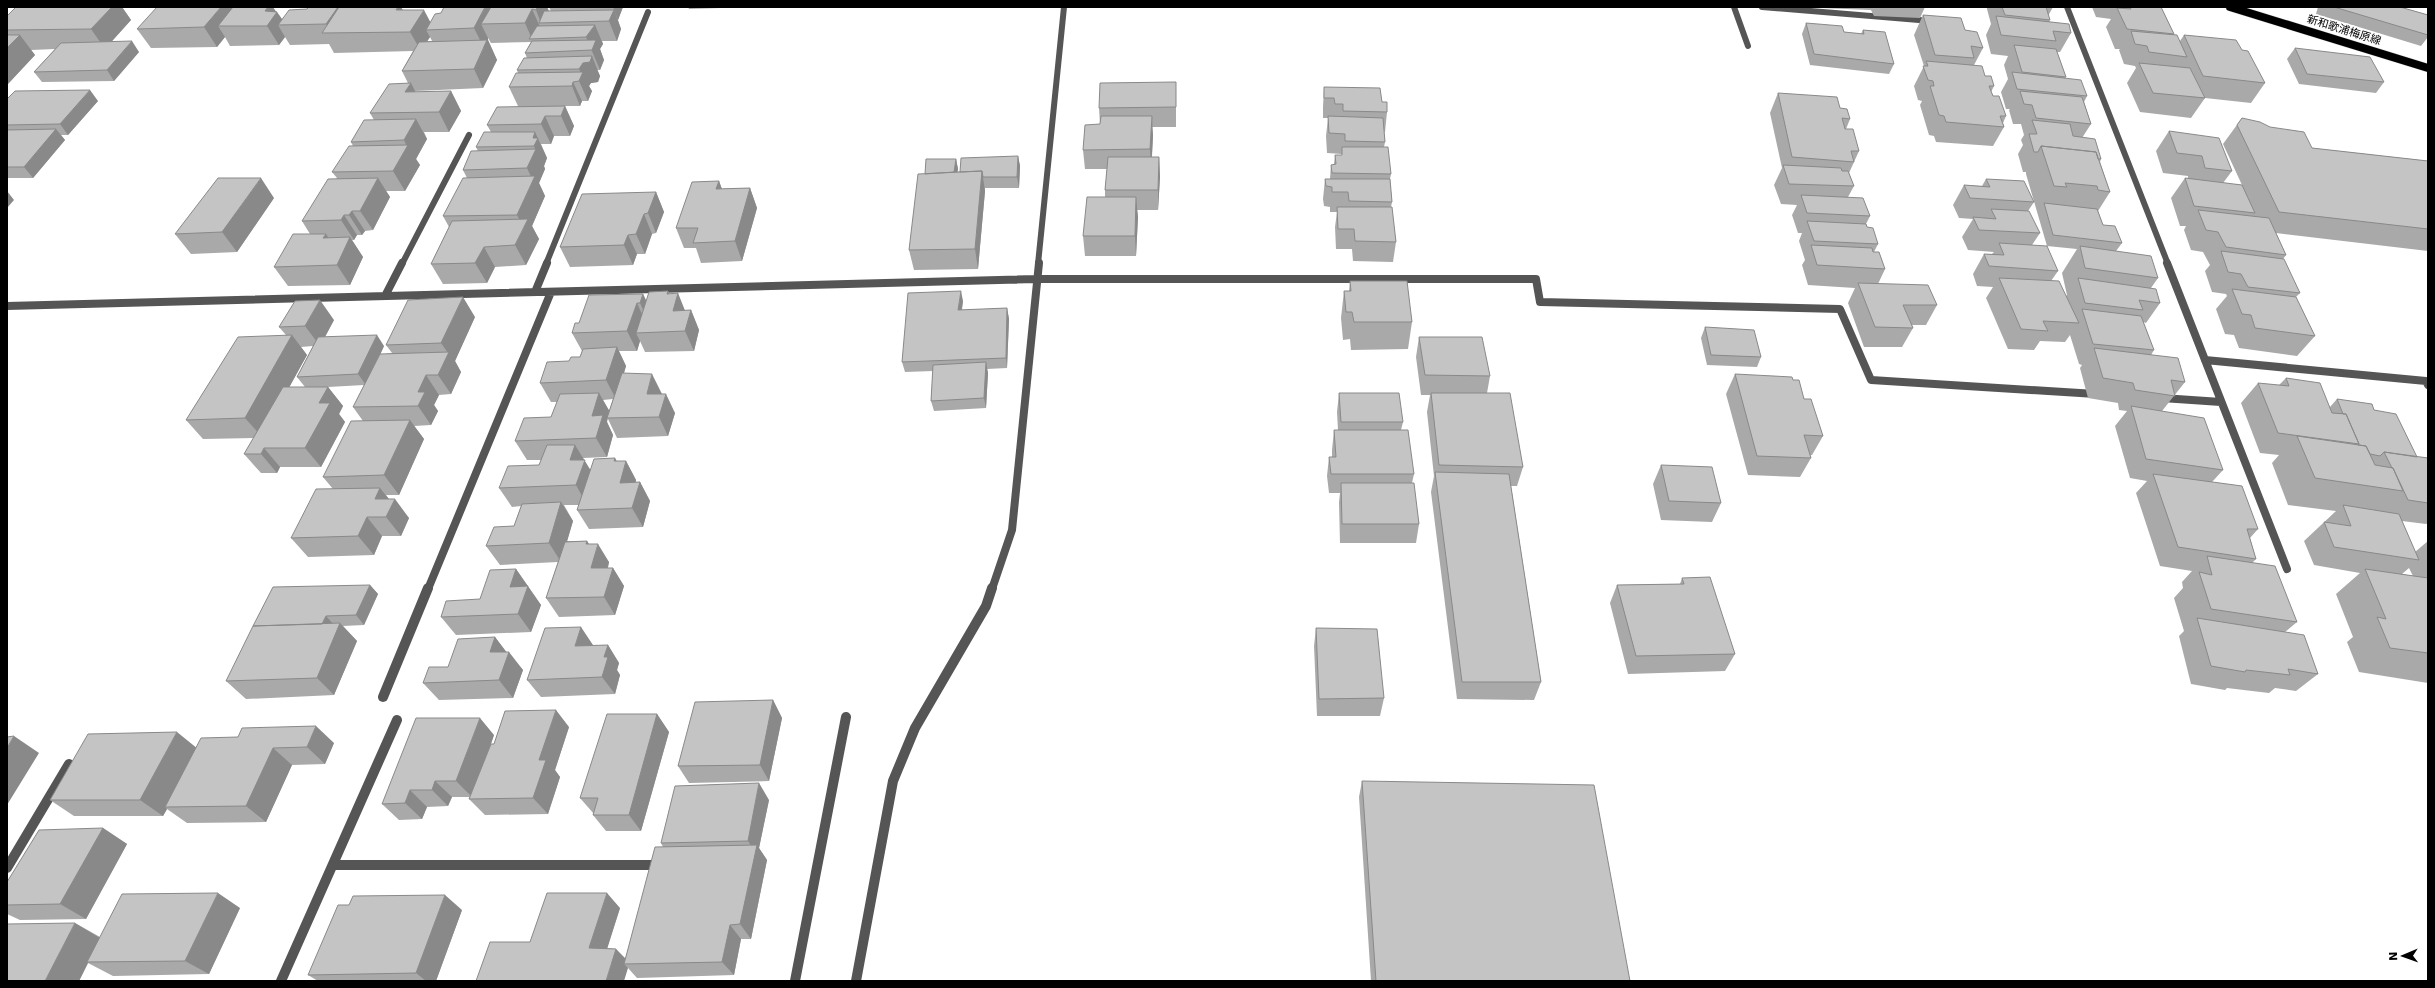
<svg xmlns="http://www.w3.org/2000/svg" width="2435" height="988" font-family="'DejaVu Sans','Noto Sans JP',sans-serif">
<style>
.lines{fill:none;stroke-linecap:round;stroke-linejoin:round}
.primary-casing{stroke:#dbdbdb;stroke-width:9}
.minor-far2{stroke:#555;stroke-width:6}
.minor-far1{stroke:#555;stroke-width:8}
.minor{stroke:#555;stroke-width:10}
.primary{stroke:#000;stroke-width:8}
.wall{fill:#a9a9a9;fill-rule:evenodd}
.shaded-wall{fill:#898989}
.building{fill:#c4c4c4;stroke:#898989}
.labels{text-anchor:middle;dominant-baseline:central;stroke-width:3;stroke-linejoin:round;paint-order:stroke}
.far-street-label{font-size:11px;fill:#000;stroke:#fff}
</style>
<rect width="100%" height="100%" fill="#fff"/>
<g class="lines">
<g class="primary-casing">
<path id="primary" d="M2230,7L2428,68"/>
</g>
<path class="minor-far2" d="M1734,7L1748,46
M1762,7L1931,21
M2067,7L2168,264
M402,264L469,135
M546,264L648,12
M1038,264L1064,7"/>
<path class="minor-far1" d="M2167,263L2287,569
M535,292L547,263
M385,296L402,263
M7,306L1036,279H1536L1540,302L1840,309L1871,380L2096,394
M2205,360L2426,381L2428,385
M2162,398L2221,402
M428,589L551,292
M992,589L1012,530L1039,263"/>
<path class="minor" d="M383,697L428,588
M333,865H657
M7,868L69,764
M281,981L397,720
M795,981L846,717
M856,981L893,781L915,728L986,606L992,588"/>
<use href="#primary" class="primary"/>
</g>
<path class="wall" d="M16,7H122L131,20L111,42L139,52L114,81L42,82L34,72L55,49L31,50L35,55L7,85V16Z
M309,7H401L403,10L430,22L547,7L549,11H551L549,7H623L618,20L621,29L617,41H602L603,44L600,49L604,60L600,70H597L600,76L598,82L591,83L589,86L592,91L588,101H582L580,106H565L574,126L570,136H554L551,144H541L547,158L544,166L545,169L539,183L545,196L532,226L539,239L526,265L495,267L487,283L443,284L431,264L449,227L443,216L467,178L463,170L478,151L476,147L491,132L487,125L518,106L509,87L518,73L517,70L527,58L525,53L531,42L491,43L488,38V40L497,60L483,88L415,91V92L451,91L461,111L449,132H424L427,139L416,159L420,165L405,191H386L390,197L373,230L365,231L362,235H357L354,240H352L363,257L350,285L288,286L274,267L310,234L302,221L337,178L332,172L353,146L351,142L374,120L370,113L408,83L402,71L413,51L334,53L329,44L290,45L285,37L279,45L230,46L225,37L217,47L151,48L137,29L276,11L282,19L307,9ZM430,37L432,41H427Z
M688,7H721V8L689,9Z
M1796,7H1925L1920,18L1874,16L1871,10Z
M1977,7H2053L2048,16L2050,20L2049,21L2071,33L2060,52H2057L2066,77L2065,78L2087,96L2084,102L2091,124L2082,138L2101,159L2100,162L2110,192L2098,211L2103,225L2122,243L2116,251L2158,278L2151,288L2160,303L2146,323L2143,322L2154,350L2151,355L2185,382L2162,411L2223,470L2212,482L2258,529L2250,538L2256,559L2252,563L2297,622L2285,632L2318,674L2296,691L2275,688L2269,693L2227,688L2225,690L2191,684L2179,636L2184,631L2174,598L2183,588L2182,582L2192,571L2160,566L2136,493L2147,481L2130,478L2115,426L2127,411L2119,410L2118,403L2088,398L2080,368L2082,365L2079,364L2070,335L2065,342L2040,341L2034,350L2008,349L1986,298L1993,287L1977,286L1973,274L1984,254H1992L1994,252L1968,250L1962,237L1973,219L1959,218L1953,205L1964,185L1982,186L1986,179L2034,202L2028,211L2040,233L2032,245L2058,271L2051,281L2066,296L2067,295L2062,273L2077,249L2047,246L2026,174V172H2023L2018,154L2023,145L2021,140L2024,135L2021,124H2013L2009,110L2010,109H2006L2001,92L2008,79L2004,65L2008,56L1991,54L1986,35L1991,24L1987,9V8Z
M2092,7H2161L2174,34L2173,35L2180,41L2184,35L2242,50L2265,83L2251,103L2205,98L2191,118L2140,112L2127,83L2136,68L2135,66L2124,64L2119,50L2120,49H2115L2106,27L2111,19L2096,17Z
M2318,7H2400L2428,15V37L2421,46L2316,14Z
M1923,15L1965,30L1983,48L1974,65L1985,76L1994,86L1991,92L1993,96L2006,116L2003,123L2004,127L1993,146L1936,142L1934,136L1929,135L1920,105L1922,101L1918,100L1914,86L1924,66L1914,35Z
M1806,23L1844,32L1861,34L1863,30L1894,64L1889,74L1810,65L1802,34Z
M2295,48L2384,82L2376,93L2299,84L2287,59Z
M1324,87L1382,102L1387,112L1385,132H1384L1385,142L1384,147L1391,174L1390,179L1392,202L1391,207L1396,242L1393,262L1353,261L1352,249H1336L1335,227L1337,212H1330V207L1324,206L1323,199L1325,179H1330L1331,165L1334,164L1335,155H1342V154L1327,153L1326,136L1328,118H1323V107Z
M1778,93L1840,108L1850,119L1846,129L1859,151L1849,173L1854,186L1848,197L1870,216L1866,224L1867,227L1878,244L1874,252L1885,269L1878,284L1937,305L1926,325H1912L1913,328L1902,347H1864L1848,303L1855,288L1808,285L1802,265L1805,260L1799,241L1802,233H1798L1792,215L1797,205L1781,204L1774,185L1782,168L1770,113Z
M7,99L98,101L68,135H61L65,140L33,178H7Z
M1176,102V127H1152L1153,136L1152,157H1159L1160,177L1158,210H1137L1138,217L1136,256H1085L1083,236L1105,197V190L1107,169H1085L1083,150L1100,124L1099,108Z
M2242,118L2312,148L2428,161V251L2276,233L2286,255L2283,259L2300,293L2296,297L2315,336L2297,356L2239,348L2234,335L2225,334L2216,309L2227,296L2226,294L2212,292L2205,271L2210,265L2203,252L2191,250L2184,230L2186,226H2180L2171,198L2185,178L2188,179V176L2163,173L2156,151L2169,131L2232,171L2223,183L2242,185L2223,144Z
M1018,156L1020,166L1019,188H985V191L978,269L914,270L909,250L925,174L956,159L958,169L957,172Z
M719,181L722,189L750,188L757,208L742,261L701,263L696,248H684L676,228Z
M656,192L664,212L656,233L652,234L645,254H637L633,265L570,267L560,247Z
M274,198L237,252L191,254L175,234Z
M1350,281L1412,322L1408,349L1351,350L1350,339L1343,340L1341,318L1344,291H1349Z
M668,291L669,293L685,311L691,310L699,330L694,351L645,352L640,341L637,351H619L626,366L624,373L661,394L675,413L668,436L617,438L608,419L607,422L613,435L607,457L583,458L590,470L617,461H626L636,480V482H640L650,501L643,527L589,529L577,510L579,505H564L573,521L567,541H587L589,544L609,562L608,568H613L624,586L615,615L559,617L546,598L558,562L500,565L486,546L514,526L521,506L512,507L499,488L539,465L541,460H527L515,441L551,417L557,402H551L540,383L569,361L580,357L582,351L572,333L579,323L643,294L646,300ZM613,399L609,411L603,400Z
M963,301L962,310L1007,308L1009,319L1007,368L987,369L988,373L986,408L934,411L931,401L933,371L905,372L902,362Z
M475,317L455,361L461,372L451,394L439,395L434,405L438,411L431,425L414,426L424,439L399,495H386L389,499L409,518L401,536H382L374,555L308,557L291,538L333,489L323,477L363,421L353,407L364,385L328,387L343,406L339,414L345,422L321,467H280L277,473H261L244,454L254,438L203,439L186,420L286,335L279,327L334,320L325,337L384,346L380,355L392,353L386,345ZM313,346L297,377L305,387H289L307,355L301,347Z
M1705,327L1761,357L1757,367L1707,365L1701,338Z
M1419,337L1490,376L1487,393L1523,467L1517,486H1511L1541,682L1534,700L1457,699L1431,492L1434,476L1427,412L1430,395H1421L1416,357Z
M1735,374L1793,380L1804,399L1823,436L1812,455H1810L1811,458L1800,477L1748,475L1726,394Z
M2286,378L2330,407L2337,399L2374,410L2417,457L2428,458V523L2426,524L2402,521L2415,552L2428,541V683L2359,672L2347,642L2353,637L2336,594L2360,573L2314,565L2304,541L2336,511L2288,505L2272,463L2279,455L2260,453L2241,403L2258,383L2279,385ZM2409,568L2413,576L2402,574Z
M1339,393L1403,422L1401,430L1414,474L1412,483L1419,524L1416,543H1340L1339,502L1340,493H1329L1327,476L1329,457H1332V450L1334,430H1338L1337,412Z
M1661,465L1721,503L1712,522L1661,520L1653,484Z
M516,569L541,605L531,632L456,635L441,617L480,599Z
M1682,578L1735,654L1725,671L1628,674L1610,603L1617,585L1680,584Z
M370,585L378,594L364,625L343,626L357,641L334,695L246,699L226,681Z
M1316,628L1384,698L1380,716H1317L1314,646Z
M495,637L506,652L523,670L513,698L439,700L423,683Z
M593,645V646L608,645L619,663L617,670L620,675L615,694L541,697L527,680Z
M773,700L782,718L769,781L689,783L678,766Z
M657,714L669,732L641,831H606L593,815L594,814L580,798Z
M569,727L555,770L560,777L548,814L485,815L469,799L470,797H452L448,806L427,807L422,819L399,820L382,804L494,735L491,744H494Z
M334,743L325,764L292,765L266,822L187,823L167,809L163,816H74L50,800L196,747Z
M1362,781L1630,981H1371L1359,797Z
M769,800L759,848L767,860L751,939H741L734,975L637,978L628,968L530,942L620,908L607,948L616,949L625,959L663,847L661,843Z
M103,828L127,844L86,919L20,920L7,914V882Z
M240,908L209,974L113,976L88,963L79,981L75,923L100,937Z
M462,910L436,981H318L308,975Z"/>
<path class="shaded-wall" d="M112,7H122L131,20L105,49L91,29Z
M221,7H234L218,26L225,37L217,47L204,27Z
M264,7H273L277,13V12L286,25H278L285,37L279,45L267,26Z
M338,7H357L331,33L326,24Z
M398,7H401L410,24L396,10Z
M485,7H496L481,24L488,38V40L497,60L483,88L474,69L484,48L474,28Z
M537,7H547L550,14L541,23L536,10Z
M613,7H623L618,20Z
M532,9L541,29L532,39L525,23Z
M424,10L434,29L426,30L430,37L421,51L410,32Z
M614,10L621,29L617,41L609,21Z
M595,25L603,44L600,49L604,60L600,70L586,37Z
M20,35L35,55L7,85V48Z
M132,41L139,52L114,81L107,70Z
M592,56L600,76L598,82L591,83L589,86L592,91L588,101L579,81L582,75L579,69L583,63Z
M573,82L582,101L580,106L572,86Z
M411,83L421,103L405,92Z
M90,90L98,101L68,135L60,124Z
M451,91L461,111L449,132L439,112Z
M565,106L574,126L570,136L561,116Z
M545,116L554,136L551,144L541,124Z
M1152,116L1153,136L1151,169L1150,149Z
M416,119L427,139L416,159L420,165L405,191L393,171L407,147L404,140Z
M56,129L65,140L33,178L24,167Z
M535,132L547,158L544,166L545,169L539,183L545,196L532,226L539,239L526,265L515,245L524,228L517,215L533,181L527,168L535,149L534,146L533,138Z
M1018,156L1020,166L1019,188L1017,177Z
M1159,157L1160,177L1158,210V190Z
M956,159L958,169L955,189L953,178Z
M982,171L985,191L978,269L975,249Z
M261,178L274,198L237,252L222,232Z
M378,178L390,197L373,230L360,211Z
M719,181L726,201L716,189Z
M750,188L757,208L742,261L735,241Z
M7,191L14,200L7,208Z
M656,192L664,212L656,233L648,213Z
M1136,197L1138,217L1136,256L1135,236Z
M352,211L365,231L362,235L349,215Z
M644,214L652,234L645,254L636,234Z
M344,215L357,235L354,240L341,220Z
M326,234L339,254L323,238Z
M628,235L637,254L633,265L624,245Z
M350,237L363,257L350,285L337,265Z
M484,247L495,267L487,283L475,263Z
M668,291L674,305L678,293L686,313L673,311L667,294Z
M961,291L963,301L960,320L958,310Z
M643,294L652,314L649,323L640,303Z
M463,297L475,317L455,361L461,372L451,394L438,375L448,353L441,343Z
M320,300L334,320L320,346L305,326Z
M637,303L646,323L636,333L640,341L637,351L627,331Z
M1007,308L1009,319L1007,368L1006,358Z
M691,310L699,330L694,351L685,331Z
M292,335L307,355L262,437L245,418Z
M377,335L384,346L366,385L358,374Z
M617,347L626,366L616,399L606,380Z
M986,362L988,373L986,408L984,398Z
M652,374L662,394H647Z
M426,375L439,395L434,405L438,411L431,425L418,406V392Z
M328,387L343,406L339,414L345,422L321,467L305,448L319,403Z
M599,393L610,412L607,418V422L613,435L607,457L596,438L592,416Z
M666,394L675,413L668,436L659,417Z
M410,420L424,439L399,495L384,475Z
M575,445L596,479L587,505L576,485L570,460Z
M264,448L280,467L277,473L261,454Z
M615,458L623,472L626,461L636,480L630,502L620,483L614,461Z
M640,482L650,501L643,527L632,508Z
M380,488L392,503L395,499L409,518L401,536L386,517L375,499Z
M561,502L573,521L561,562L549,543Z
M367,517L382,536L374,555L358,536Z
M587,541L595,555L598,544L609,562L603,587L591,568L586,544Z
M613,568L624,586L615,615L604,597Z
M516,569L541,605L531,632L518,614L510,587Z
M370,585L378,594L364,625L356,615Z
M326,616L335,626H321Z
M340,623L357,641L334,695L317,678Z
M581,627L593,645L587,664L575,646Z
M495,637L508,654L509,652L523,670L513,698L499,680L490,652Z
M608,645L619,663L617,670L620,675L615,694L602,677L604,657Z
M773,700L782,718L769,781L760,765Z
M556,710L569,727L555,770L560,777L548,814L533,798L539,760Z
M657,714L669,732L641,831L629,815Z
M480,718L494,735L472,797L456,781Z
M316,726L334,743L325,764L307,747Z
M177,732L198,749L165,807L167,809L163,816L140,800Z
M14,736L39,753L7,805V748Z
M273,748L292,765L266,822L246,806Z
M435,781L452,797L448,806L432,790Z
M759,783L769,800L759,848L767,860L751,939L740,924L755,852L748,841Z
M410,790L427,807L422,819L405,803Z
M103,828L127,844L86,919L60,904Z
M218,893L240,908L209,974L185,961Z
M607,893L620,908L603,962L589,948Z
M445,895L462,910L436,981H426L416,973Z
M75,923L100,938L87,962L88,963L79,981H45Z
M730,925L741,939L734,975L722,962Z
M616,949L630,963L624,964L628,968L624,981H606Z"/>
<path class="building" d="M16,7H112L91,29L7,30V16Z
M157,7H221L204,27L137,29Z
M233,7H268L265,11L277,12L267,26H218Z
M309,7H338L326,24L278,25L289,10L307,9Z
M339,7H398L396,10H424L410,32L322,33Z
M444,7H485L474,28L426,30L435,14L441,13Z
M491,7H537L536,10L532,9L525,23L481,24Z
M2002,7H2046L2050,20L2005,15Z
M2130,7H2161L2174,34L2127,29L2117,8L2131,9Z
M2334,7H2400L2428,15V35Z
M614,10L609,21L539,23L544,11Z
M1923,15L1961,18L1965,30L1977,32L1983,48L1971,46L1974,58L1935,55Z
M1996,16L2069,24L2071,33L2053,31L2056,41L2001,35Z
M1806,23L1842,26L1844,32L1864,34L1863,30L1885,32L1894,64L1814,54Z
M595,25L586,37L529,39L537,26Z
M2131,31L2177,35L2187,57L2149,52L2147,46L2135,44Z
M7,35H20L7,48Z
M2184,35L2236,40L2242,50L2248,51L2265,83L2203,76Z
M487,40L474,69L402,71L419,42Z
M596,40L592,50L525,53L532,41Z
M132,41L107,70L34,72L61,43Z
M2014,45L2056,49L2066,77L2022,72Z
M2295,48L2370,57L2384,82L2307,74Z
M592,56L590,62L583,63L579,69L517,70L524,58Z
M1926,61L1982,66L1985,76H1991L1994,86H1989L1993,96H1999L2006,116H2000L2004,127L1946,122L1944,116L1939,115L1930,86H1934L1933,81L1928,80L1923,66H1928Z
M2139,63L2190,68L2205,98L2153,93Z
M583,72L579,81L573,82L572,86L509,87L516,73Z
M2012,72L2081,80L2087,96L2017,89Z
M1176,82V107L1099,108L1100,83Z
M411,83L405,92L451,91L439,112L370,113L389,84Z
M1324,87L1380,88L1382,102H1387V112L1343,111V104H1335L1334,98H1324Z
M90,90L60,124L7,125V99L15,91Z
M2020,91L2082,97L2091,124L2036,118L2032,105L2024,104Z
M1778,93L1837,97L1840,108L1847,109L1850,119L1842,118L1845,129H1853L1859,151H1851L1854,162L1792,157Z
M565,106L561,116H545L541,124L487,125L497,107Z
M1101,116H1152L1150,149L1083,150L1085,125L1100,124Z
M1328,116L1383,118L1385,142L1345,141V134L1329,133Z
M2242,118L2260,122L2270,127L2304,132L2312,148L2428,161V229L2279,212L2237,125Z
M416,119L404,140L351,142L364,120Z
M2032,120L2070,124L2073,136L2095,139L2101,159H2098L2096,152L2041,146L2038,152H2034L2029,134H2037Z
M56,129L24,167H7V130Z
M2169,131L2219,138L2232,171L2205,168L2202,156L2177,153Z
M484,132H535L533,138H538L534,146L476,147Z
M408,145L393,171L332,172L349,146Z
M2041,146L2096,152L2110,192L2098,190L2097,186L2065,183L2067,187L2054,186Z
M1342,147H1388L1391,174L1332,173L1331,165L1336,164L1335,155H1342Z
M536,149L527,168L463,170L471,151Z
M1018,156L1017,177H983L982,171L960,172L961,158Z
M1108,157H1159L1158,190H1105Z
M926,159H956L954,172L925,174Z
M1783,165L1841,168L1842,171H1848L1854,186L1789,184Z
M982,171L975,249L909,250L918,174Z
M535,176L517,215L443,216L463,178Z
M218,178H261L222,232L175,234Z
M378,178L360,211H352L349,215H344L341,220L302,221L328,179Z
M2185,178L2242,185L2255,213L2194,206Z
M1325,179H1390L1392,202L1349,201L1348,192H1332V187L1326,186Z
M1986,179L2024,181L2034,202L1970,198L1964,185L1990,187Z
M719,181L716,189L750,188L735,241L693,243L698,228H676L692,182Z
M656,192L648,213L644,214L636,234L628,235L624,245L560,247L582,194Z
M1801,195L1863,198L1870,216L1807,213Z
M1087,197H1136L1135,236H1083Z
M2044,203L2097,209L2103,225L2115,226L2122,243L2053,235Z
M1337,207H1392L1396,242L1355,241L1354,229H1338Z
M1991,209L2029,211L2040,233L1979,230L1973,217L1996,219Z
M2198,210L2269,218L2286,255L2226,247L2218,232L2206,230Z
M528,219L515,245L484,247L475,263L431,264L452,221Z
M1807,221L1866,224L1867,227L1873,228L1878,244L1814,241Z
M293,234H326L323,238L350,237L337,265L274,267Z
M1999,243L2047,246L2058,271L1989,266L1984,254L2004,255Z
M1811,245L1872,248L1873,252H1879L1885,269L1817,265Z
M2080,246L2151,256L2158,278L2085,268Z
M2221,251L2284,259L2300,293L2248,287L2241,274L2228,272Z
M1999,278L2059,281L2079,323L2043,321L2048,331L2021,329Z
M2078,278L2156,289L2160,303L2139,300L2143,310L2085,303Z
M1350,281H1407L1412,322H1354L1352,312H1346L1344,291H1351Z
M1858,283L1928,285L1937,305H1903L1913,328L1875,327Z
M2232,289L2296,297L2315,336L2255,328L2251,315L2242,314Z
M668,291L667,294L678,293L673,311L691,310L685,331L636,333L649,292Z
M961,291L958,310L1007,308L1006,358L902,362L908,293Z
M643,294L640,303H637L627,331L572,333L575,323H579L589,295Z
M463,297L441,343L386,345L408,300Z
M320,300L305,326L279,327L295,301Z
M2082,309L2141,316L2154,350L2093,344Z
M1705,327L1754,330L1761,357L1711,355Z
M292,335L245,418L186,420L238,337Z
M377,335L358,374L297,377L318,337Z
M1419,337H1482L1490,376L1425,375Z
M617,347L606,380L540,383L547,362L569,361L571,357H580L583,349Z
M2094,348L2178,358L2185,382L2171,380L2175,396L2135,390L2133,383L2103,378Z
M449,352L438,375H426L418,392H425L418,406L353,407L380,354Z
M986,362L984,398L931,401L933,365Z
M622,373L652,374L647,394H666L659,417L607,418Z
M1735,374L1792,377L1793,380H1799L1804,399H1811L1823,436L1804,435L1811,458L1757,456Z
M2286,378L2320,383L2332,413L2346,414L2359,444L2278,433L2258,383L2289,386Z
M283,387H328L319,403H330L305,448H264L261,454H244Z
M599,393L592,416L603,415L596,438L515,441L524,418L551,417L560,394Z
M1339,393H1399L1403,422H1341Z
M1431,393H1510L1523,467L1439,465Z
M2337,399L2372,404L2374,410L2396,414L2417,457L2384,452L2380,456L2370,454L2366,446L2358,445L2359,444L2346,414H2343Z
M2131,406L2204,418L2223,470L2146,459Z
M410,420L384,475L323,477L351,421Z
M1334,430H1408L1414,474H1331L1329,457H1336Z
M2297,436L2366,446L2375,465L2393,468L2403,491L2315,478Z
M547,445H575L570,460H585L576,485L499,488L508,466L539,465Z
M2384,452L2428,458V503L2408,500L2393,468H2392Z
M615,458L614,461H626L620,483L640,482L632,508L577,510L594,459Z
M1661,465L1712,467L1721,503L1669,501Z
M1435,472L1509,474L1541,682H1462Z
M2153,474L2242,486L2258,529H2247L2256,559L2178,547Z
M1341,483H1414L1419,524H1342Z
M380,488L375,499H395L386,517H367L358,536L291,538L316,489Z
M561,502L549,543L486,546L494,527L514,526L522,504Z
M2343,505L2399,514L2419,560L2334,547L2324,522L2351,526Z
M587,541L586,544H598L591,568H613L604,597L546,598L565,542Z
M2207,556L2275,566L2297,622L2211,609L2199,572L2212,575Z
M516,569L510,587L528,586L518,614L441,617L446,601L480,599L490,570Z
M2365,569L2428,578V653L2390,648L2377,617L2386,619Z
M1710,577L1735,654L1636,656L1617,585L1684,584L1682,578Z
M370,585L356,615L326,616L322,624L253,626L273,587Z
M2197,618L2304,635L2318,674L2288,669L2290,675L2246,670L2245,672L2211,666Z
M340,623L317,678L226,681L253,626Z
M581,627L575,646L608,645L604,657H608L602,677L527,680L545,628Z
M1316,628L1377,629L1384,698L1319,699Z
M495,637L490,652H509L499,680L423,683L429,667H448L458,639Z
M773,700L760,765L678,766L695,702Z
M556,710L539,760H546L533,798L469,799L491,744H494L505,711Z
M607,714H657L629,815H593L598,798H580Z
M416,718H480L456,781H435L432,790H410L405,803L382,804Z
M316,726L307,747L273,748L246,806L165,807L201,738L238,737L242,728Z
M177,732L140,800H50L88,734Z
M14,736L7,748V737Z
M1362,781L1594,785L1630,981H1376Z
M759,783L748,841L661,843L675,786Z
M103,828L60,904L7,905V882L39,830Z
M757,845L740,924L730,925L722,962L624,964L655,847Z
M218,893L185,961L87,962L122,894Z
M547,893H607L589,948L616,949L606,981H476L490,942H530Z
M445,895L416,973L308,975L338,905H349L353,896Z
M75,923L45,981H7V924Z"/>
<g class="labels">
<g class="far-street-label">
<text transform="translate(2344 30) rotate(17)">新和歌浦梅原線</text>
</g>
</g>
<rect width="2435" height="988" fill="none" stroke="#000000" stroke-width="16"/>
<g transform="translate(2403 956) rotate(268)" stroke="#ffffff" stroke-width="3" paint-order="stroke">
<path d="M0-3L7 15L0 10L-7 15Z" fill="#000000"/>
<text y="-6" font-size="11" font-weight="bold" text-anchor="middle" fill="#000000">N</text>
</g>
</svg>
